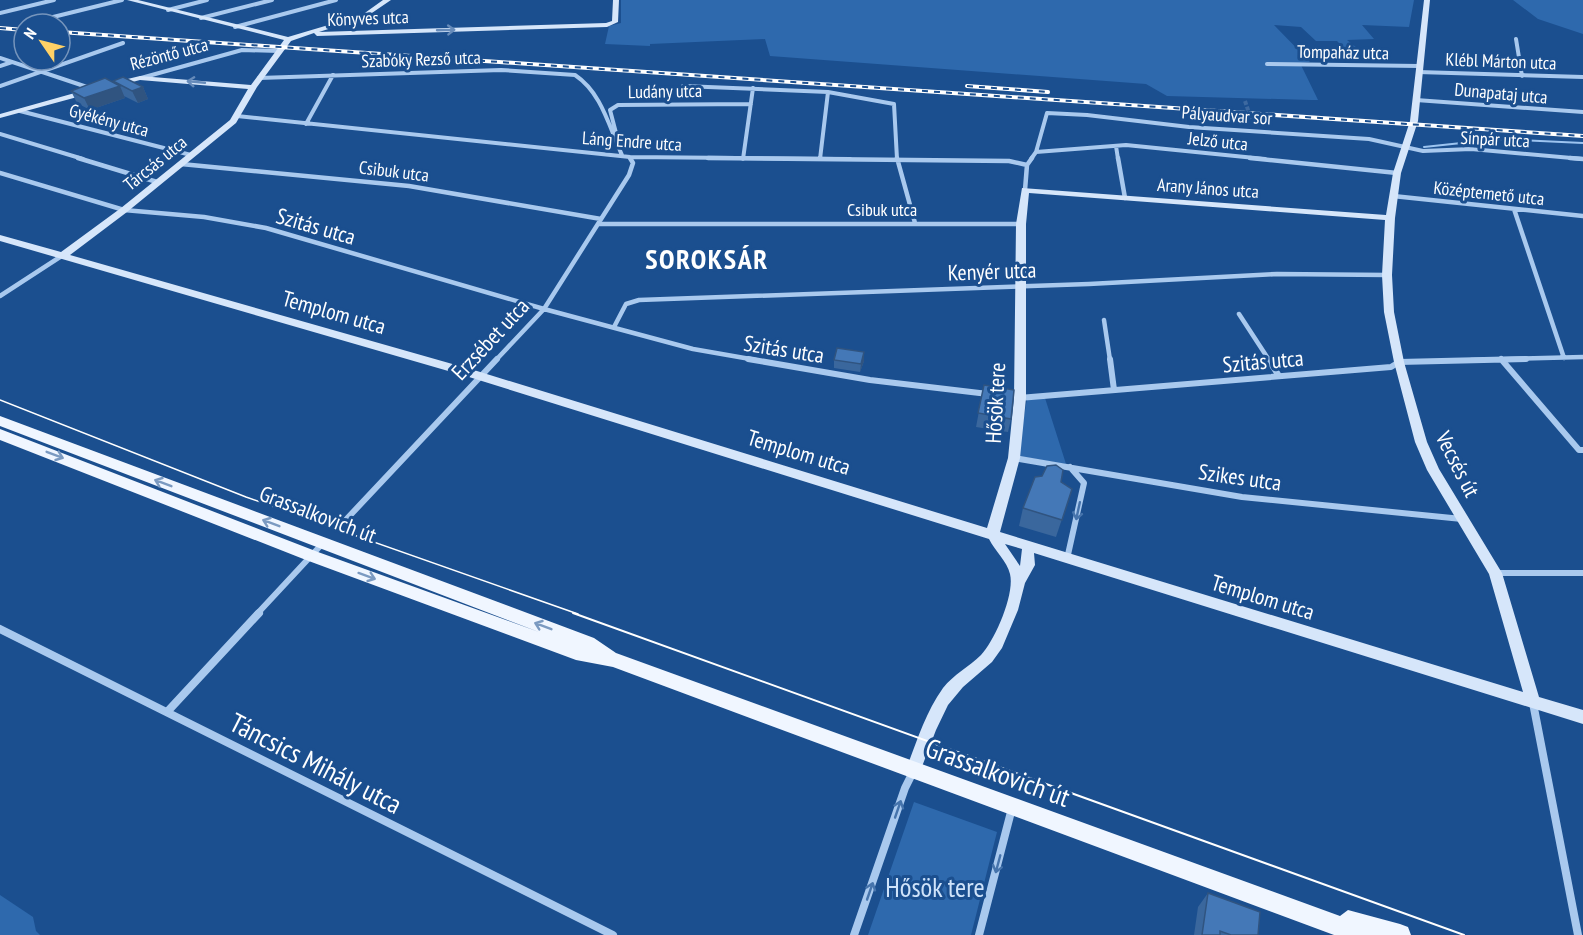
<svg xmlns="http://www.w3.org/2000/svg" width="1583" height="935" font-family="'PT Sans Narrow',sans-serif">
<style>
.green{fill:#2e69ad}
.lines{fill:none;stroke-linecap:round;stroke-linejoin:round}
.stream{stroke:#9cc4f0;stroke-width:2}
.street-tunnel{stroke:#3d69a0;stroke-width:4;stroke-dasharray:4 2;stroke-linecap:butt}
.street-far3{stroke:#a9c9ee;stroke-width:4}
.street-far2{stroke:#a9c9ee;stroke-width:4.5}
.street-far1{stroke:#a9c9ee;stroke-width:6}
.street{stroke:#a9c9ee;stroke-width:8}
.secondary{fill:#d6e6fa;fill-rule:evenodd}
.primary{fill:#f0f6ff;fill-rule:evenodd}
.tram-far1{stroke:#fff;stroke-width:1.5}
.tram{stroke:#fff;stroke-width:2}
.rail-casing{stroke:#fff;stroke-width:4}
.rail{stroke:#1b4f8f;stroke-width:2;stroke-dasharray:6;stroke-linecap:butt}
.wall{fill:#3a679d}
.shaded-wall{fill:#305480}
.building{fill:#4478b7;stroke:#305480;stroke-width:1.5}
.oneway{stroke:#668bba}
.oneway2{stroke:#7b9ac1}
.oneway3{stroke:#4674ac}
.labels{text-anchor:middle;dominant-baseline:central;stroke-width:6;stroke-linejoin:round;paint-order:stroke}
.far-street-label{font-size:18px;fill:#fff;stroke:#1b4f8f}
.street-label{font-size:22px;fill:#fff;stroke:#1b4f8f}
.near-street-label{font-size:27px;fill:#fff;stroke:#1b4f8f}
.near-park-label{font-size:27px;fill:#cfe3fa;stroke:#1b4f8f}
.district-label{font-size:28px;font-weight:bold;letter-spacing:1.5px;fill:#fff;stroke:#1b4f8f}
</style>
<rect width="100%" height="100%" fill="#1b4f8f"/>
<path class="green" d="M621,0H1414L1409,27L1362,25L1374,39L1347,40L1357,48H1344L1337,41H1316L1301,27L1274,25L1310,62L1300,63L1318,100H1311L1167,96L1146,84L770,56L765,39L650,44V46L605,44L609,26L621,23Z
M1513,0H1583V34L1538,19Z
M1045,398L1066,464L1017,456L1027,399Z
M914,802L997,832L971,935H868Z
M0,895L33,917L36,931L40,935H0Z"/>
<g class="lines">
<path class="stream" d="M1424,147L1499,139L1583,143"/>
<path class="street-tunnel" d="M1245,101L1251,119"/>
<path class="street-far3" d="M168,10L207,0
M0,13L54,0
M201,18L272,0
M45,19L122,0
M235,27L336,0
M1516,39L1522,76
M0,58L90,88
M1267,64L1419,66
M0,66L12,62
M1418,72L1583,77
M141,78L242,50L279,51
M259,78L501,70L575,75C602,93 609,127 622,155
M0,86L123,43
M683,86L828,92L894,104L897,159
M1416,100L1583,112
M20,111L191,155
M237,116L630,157L850,159
M306,124L333,75
M0,134L83,159
M613,137L616,133L610,110L618,105L751,104
M1116,146L1118,159
M1036,152L1126,145L1265,159
M630,157L631,159
M743,159L753,88
M820,159L828,92
M1031,159L1036,152L1047,113L1087,115L1189,127L1369,139L1423,151L1471,149L1583,159"/>
<path class="street-far2" d="M78,158L157,182
M708,158L1009,161L1027,165
M897,158L915,223
M1118,158L1125,198
M1250,158L1397,173
M1570,158L1583,159
M181,164L409,186L601,219
M0,173L124,210L204,217L266,228L544,309L693,349L756,360
M1025,190L1027,165L1032,158
M1393,196L1583,216
M1514,209L1564,358
M599,224H1021
M0,296L63,255
M1239,314L1269,360
M1104,320L1110,360
M614,327L626,304L639,300L1089,284L1277,274L1387,275
M496,360L544,309L629,175L633,163L630,158
M1471,360L1583,357"/>
<path class="street-far1" d="M748,359L870,380L988,394
M1110,359L1114,390
M1268,359L1279,376
M1501,359L1579,450H1583
M1019,398L1391,367L1399,362L1526,359
M1014,458L1242,497L1462,519
M341,525L497,359
M1067,559L1084,483L1070,467
M1495,573H1583
M257,614L323,543"/>
<path class="street" d="M0,629L613,935
M1533,703L1578,935
M168,711L259,613
M854,935L905,788L913,772
M979,935L1012,808"/>
<path class="secondary" d="M127,0H138L288,37L362,15L383,0H391L366,17L319,32L606,23L612,21L613,0H619L618,22L607,27L317,36L314,33L291,41L257,87L236,123L127,212L70,255L477,371L987,528L1008,458L1014,398L1016,224L1022,188L1386,215L1393,173L1410,121L1424,0H1430L1418,121L1401,173L1395,218L1392,275L1394,312L1404,362L1427,442L1439,469L1502,573L1539,697L1583,710V724L1034,553L1035,565L1025,583L1018,610L1002,648L992,662L963,687L948,705L936,730L918,777L913,779L908,777L905,772C916,744 925,713 943,688C954,674 969,667 981,655C995,640 1015,594 1010,574C1007,561 995,551 989,539L469,377L0,241V235L61,252L121,208L230,120L248,89L140,80L114,87H111V83L140,76L251,85L284,40ZM1029,193L1385,220L1382,275L1384,312L1394,362L1415,442L1427,470L1489,574L1523,692L1000,532L1020,458L1026,398V224ZM1005,544L1022,549L1020,566Z
M89,89L93,91L92,93L0,118V114Z"/>
<path class="primary" d="M0,416L594,638L616,653L1340,916L1348,910L1400,924L1408,927L1411,935H1334L613,667L576,660L306,560L0,440V429L318,552L539,632L0,426Z"/>
<path class="tram-far1" d="M0,400L246,497L578,614"/>
<path class="tram" d="M573,613C871,718 1167,828 1464,935"/>
<g class="rail-casing">
<path id="rail" d="M0,28L24,30
M60,32L1583,136
M967,86L1048,92"/>
</g>
<use href="#rail" class="rail"/>
</g>
<path class="wall" d="M113,81L143,87L148,99L138,103L124,96L125,98L90,110L77,103L71,91L114,83Z
M864,352V361L860,372L834,368V360Z
M984,385L1011,419L1008,432L976,427Z
M1061,482L1072,489L1056,537L1019,526L1023,508Z
M1208,893L1258,935H1194L1198,907Z"/>
<path class="shaded-wall" d="M120,86L125,98L90,110L84,98Z
M143,87L148,99L138,103L132,91Z
M864,352V361L860,372L861,364Z
M1072,489L1067,507L1056,537L1062,520Z"/>
<path class="building" d="M123,77L143,87L132,91L113,81Z
M105,78L120,86L84,98L71,91Z
M837,348L864,352L861,364L834,360Z
M984,385L1014,390L1011,419L978,413Z
M1056,465L1063,470L1061,482L1072,489L1062,520L1023,508L1035,477L1042,476L1047,466Z
M1208,893L1260,912L1258,935H1231L1220,931V935H1202Z"/>
<defs><path id="oneway-shaft" d="M-6 0H5M1.5-3L5.5 0L1.5 3" fill="none" stroke-width="1.6" stroke-linecap="round" stroke-linejoin="round" transform="scale(1.5)"/></defs>
<g class="oneway">
<use href="#oneway-shaft" transform="translate(446 30) rotate(-2)"/>
<use href="#oneway-shaft" transform="translate(196 82) rotate(-175)"/>
</g>
<g class="oneway2">
<use href="#oneway-shaft" transform="translate(55 455) rotate(21)"/>
<use href="#oneway-shaft" transform="translate(163 483) rotate(-159)"/>
<use href="#oneway-shaft" transform="translate(271 523) rotate(-159)"/>
<use href="#oneway-shaft" transform="translate(367 576) rotate(20)"/>
<use href="#oneway-shaft" transform="translate(543 626) rotate(-159)"/>
</g>
<g class="oneway3">
<use href="#oneway-shaft" transform="translate(1078 511) rotate(102)"/>
<use href="#oneway-shaft" transform="translate(898 809) rotate(-71)"/>
<use href="#oneway-shaft" transform="translate(998 864) rotate(105)"/>
<use href="#oneway-shaft" transform="translate(870 891) rotate(-71)"/>
</g>
<g class="labels">
<g class="far-street-label">
<text transform="translate(368 18) rotate(-2)">Könyves utca</text>
<text transform="translate(1343 52) rotate(1)">Tompaház utca</text>
<text transform="translate(169 54) rotate(-15)">Rézöntő utca</text>
<text transform="translate(421 59) rotate(-2)">Szabóky Rezső utca</text>
<text transform="translate(1501 61) rotate(2)">Klébl Márton utca</text>
<text transform="translate(665 91) rotate(-1)">Ludány utca</text>
<text transform="translate(1501 93) rotate(5)">Dunapataj utca</text>
<text transform="translate(1227 115) rotate(4)">Pályaudvar sor</text>
<text transform="translate(109 120) rotate(15)">Gyékény utca</text>
<text transform="translate(1495 139) rotate(3)">Sínpár utca</text>
<text transform="translate(632 141) rotate(4)">Láng Endre utca</text>
<text transform="translate(1218 141) rotate(6)">Jelző utca</text>
<text transform="translate(155 163) rotate(-39)">Tárcsás utca</text>
<text transform="translate(394 171) rotate(7)">Csibuk utca</text>
<text transform="translate(1208 188) rotate(4)">Arany János utca</text>
<text transform="translate(1489 193) rotate(6)">Középtemető utca</text>
<text x="882" y="209">Csibuk utca</text>
</g>
<g class="street-label">
<text transform="translate(316 226) rotate(16)">Szitás utca</text>
<text transform="translate(992 271) rotate(-2)">Kenyér utca</text>
<text transform="translate(334 312) rotate(16)">Templom utca</text>
<text transform="translate(490 339) rotate(-47)">Erzsébet utca</text>
<text transform="translate(784 349) rotate(9)">Szitás utca</text>
<text transform="translate(1263 361) rotate(-5)">Szitás utca</text>
<text transform="translate(995 403) rotate(-87)">Hősök tere</text>
<text transform="translate(799 452) rotate(17)">Templom utca</text>
<text transform="translate(1458 464) rotate(63)">Vecsés út</text>
<text transform="translate(1240 477) rotate(8)">Szikes utca</text>
<text transform="translate(318 514) rotate(21)">Grassalkovich út</text>
<text transform="translate(1263 597) rotate(17)">Templom utca</text>
</g>
<g class="near-street-label">
<text transform="translate(316 763) rotate(27)">Táncsics Mihály utca</text>
<text transform="translate(998 772) rotate(20)">Grassalkovich út</text>
</g>
<g class="near-park-label">
<text x="935" y="887">Hősök tere</text>
</g>
<g class="district-label">
<text x="707" y="258">SOROKSÁR</text>
</g>
</g>
<g transform="translate(42 42) rotate(305)"><circle r="28" fill="#1b4f8f" stroke="#7695bc" stroke-width="1.5"/>
<path d="M0-4.5L10 22L0 15L-10 22Z" fill="#ffd166"/>
<text y="-9" font-size="16" font-weight="bold" text-anchor="middle" fill="#ffffff">N</text>
</g>
</svg>
